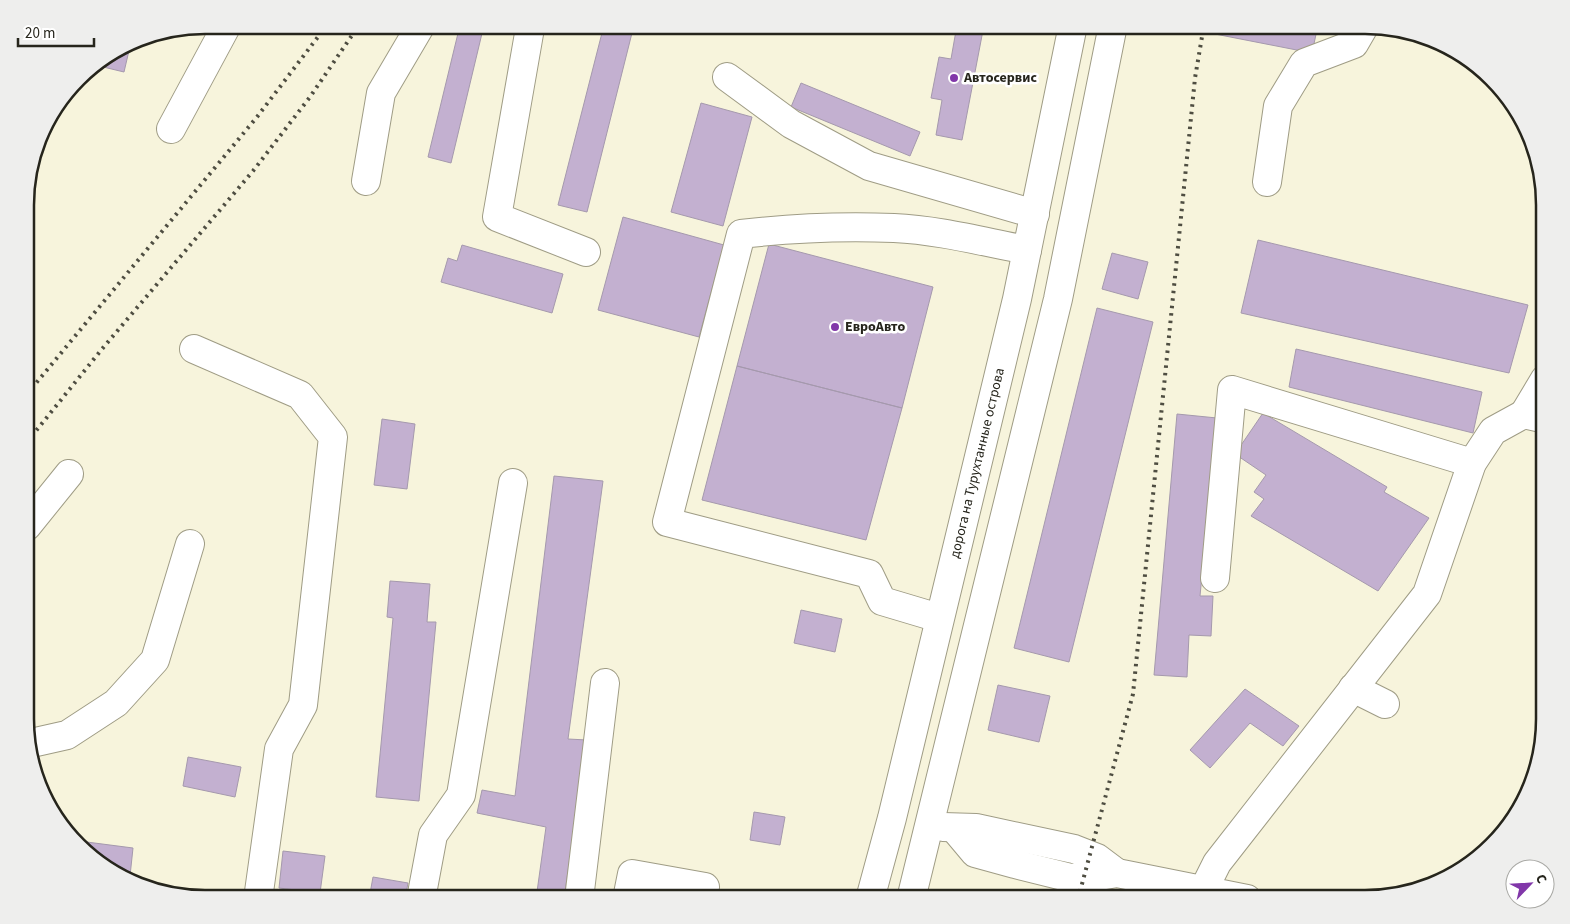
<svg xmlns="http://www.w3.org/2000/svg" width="1570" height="924" font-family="'Source Sans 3',sans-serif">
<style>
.building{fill:#c3b0d0;stroke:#a599ad}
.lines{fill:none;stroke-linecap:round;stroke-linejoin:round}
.minor-casing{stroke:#9f9c85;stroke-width:30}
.minor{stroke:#fff;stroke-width:28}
.rail{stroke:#4e4d41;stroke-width:4;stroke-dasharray:2.5 5;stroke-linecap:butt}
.poi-dot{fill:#8137a9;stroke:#fff;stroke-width:2}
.labels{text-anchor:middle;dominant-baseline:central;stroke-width:5;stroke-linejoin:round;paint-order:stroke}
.poi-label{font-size:14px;font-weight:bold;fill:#26251c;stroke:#fff;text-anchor:start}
.street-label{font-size:14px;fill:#26251c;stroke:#fff}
.rim{fill:none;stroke:#26251c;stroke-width:2.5}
</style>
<rect width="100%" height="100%" fill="#f7f4dc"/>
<path class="building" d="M460,25H484L451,163L428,157Z
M604,25H634L587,212L558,205Z
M957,25H984L962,140L936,135L942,100L931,98L939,57L951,59Z
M1217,25H1336V29L1318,25L1312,53L1215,34Z
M131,42L124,72L95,65Z
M801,83L920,132L910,156L791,107Z
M701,103L752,117L723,226L671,212Z
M623,217L724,245L699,337L598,310Z
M1258,240L1528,305L1509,373L1241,313Z
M769,244L933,287L902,408L737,366Z
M462,245L563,274L552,313L441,282L448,258L457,261Z
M1112,253L1148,262L1138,299L1102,289Z
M1097,308L1153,322L1069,662L1014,648Z
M1296,349L1482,392L1473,433L1289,387Z
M737,366L902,408L866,540L702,500Z
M1263,413L1387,487L1384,492L1429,518L1378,591L1251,516L1264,499L1254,492L1266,475L1235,454Z
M1177,414L1217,418L1200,596H1213L1211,636L1189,635L1187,677L1154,675Z
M382,419L415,424L407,489L374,485Z
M554,476L603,481L568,739L587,740L564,899H536L546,827L477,813L482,790L515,796Z
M390,581L430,584L427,622H436L419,801L376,797L393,618L387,617Z
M801,610L842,619L835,652L794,643Z
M998,685L1050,696L1039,742L988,730Z
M1245,689L1299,726L1283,746L1250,723L1210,768L1190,750Z
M188,757L241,767L235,797L183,786Z
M754,812L785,817L780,845L750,840Z
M79,841L133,848L130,876L114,874Z
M283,851L325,856L320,893L279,888Z
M373,877L408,883L405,899H369Z
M437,894L478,899H436Z"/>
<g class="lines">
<g class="minor-casing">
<g id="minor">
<path d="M529,25L530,28L497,217L586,252"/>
<path d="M727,77L791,124L869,166L1035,214"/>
<path d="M171,129L227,25"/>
<path d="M366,181L381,93L421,25"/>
<path d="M1267,182L1278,106L1304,63L1354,44L1365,25"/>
<path d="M194,349L300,395L333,437L303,705L279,749L258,899"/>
<path d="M1524,414L1545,379"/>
<path d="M27,526L69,474"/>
<path d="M1215,578L1232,390L1472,463"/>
<path d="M939,618L882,601L869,574L667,522L741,234C792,228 843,226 894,228C939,230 984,242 1027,250"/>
<path d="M1353,688L1385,704"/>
<path d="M27,744L67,735L116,703L155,660L190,544"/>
<path d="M943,827L976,828L1074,849L1097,858L1117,873"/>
<path d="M954,828L975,853L1015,864L1071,878H1088L1117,873L1247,899"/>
<path d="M1204,889L1217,863L1427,594L1472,463L1493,431L1524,414L1545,419"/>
<path d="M421,899L433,835L461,795L513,483"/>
<path d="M579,899L605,683"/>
<path d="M627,899L632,874L705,887"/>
<path id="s1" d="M870,899L892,818L1017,299L1073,25"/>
<path d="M911,899L1058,299L1113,25"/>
</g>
</g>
<use href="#minor" class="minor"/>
<path class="rail" d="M27,394L257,117L327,25
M27,442L102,349L253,171L310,97L359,25
M1078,899L1133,694L1195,78L1204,25"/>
</g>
<g class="poi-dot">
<circle cx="954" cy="78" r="5"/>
<circle cx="835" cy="327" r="5"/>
</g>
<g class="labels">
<g class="poi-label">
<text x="964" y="78">Автосервис</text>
<text x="845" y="327">ЕвроАвто</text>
</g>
<g class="street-label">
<text stroke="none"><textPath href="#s1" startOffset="449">дорога на Турухтанные острова</textPath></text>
</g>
</g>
<path d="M0 0H1570V924H0ZM205 34H1365A171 171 0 0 1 1536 205V719A171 171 0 0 1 1365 890H205A171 171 0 0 1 34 719V205A171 171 0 0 1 205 34Z" fill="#eeeeed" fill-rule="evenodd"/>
<path class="rim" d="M205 34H1365A171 171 0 0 1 1536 205V719A171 171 0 0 1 1365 890H205A171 171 0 0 1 34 719V205A171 171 0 0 1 205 34Z"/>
<g transform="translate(1530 884) rotate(65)"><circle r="24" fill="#ffffff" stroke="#a8a8a4"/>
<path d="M0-4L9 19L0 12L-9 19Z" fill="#8137a9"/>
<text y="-8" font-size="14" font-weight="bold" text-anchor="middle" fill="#26251c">С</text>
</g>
<path d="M18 38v8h76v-8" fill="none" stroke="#26251c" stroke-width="2.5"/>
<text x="25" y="38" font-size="15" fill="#26251c" stroke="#ffffff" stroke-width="4" paint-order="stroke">20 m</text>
</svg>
